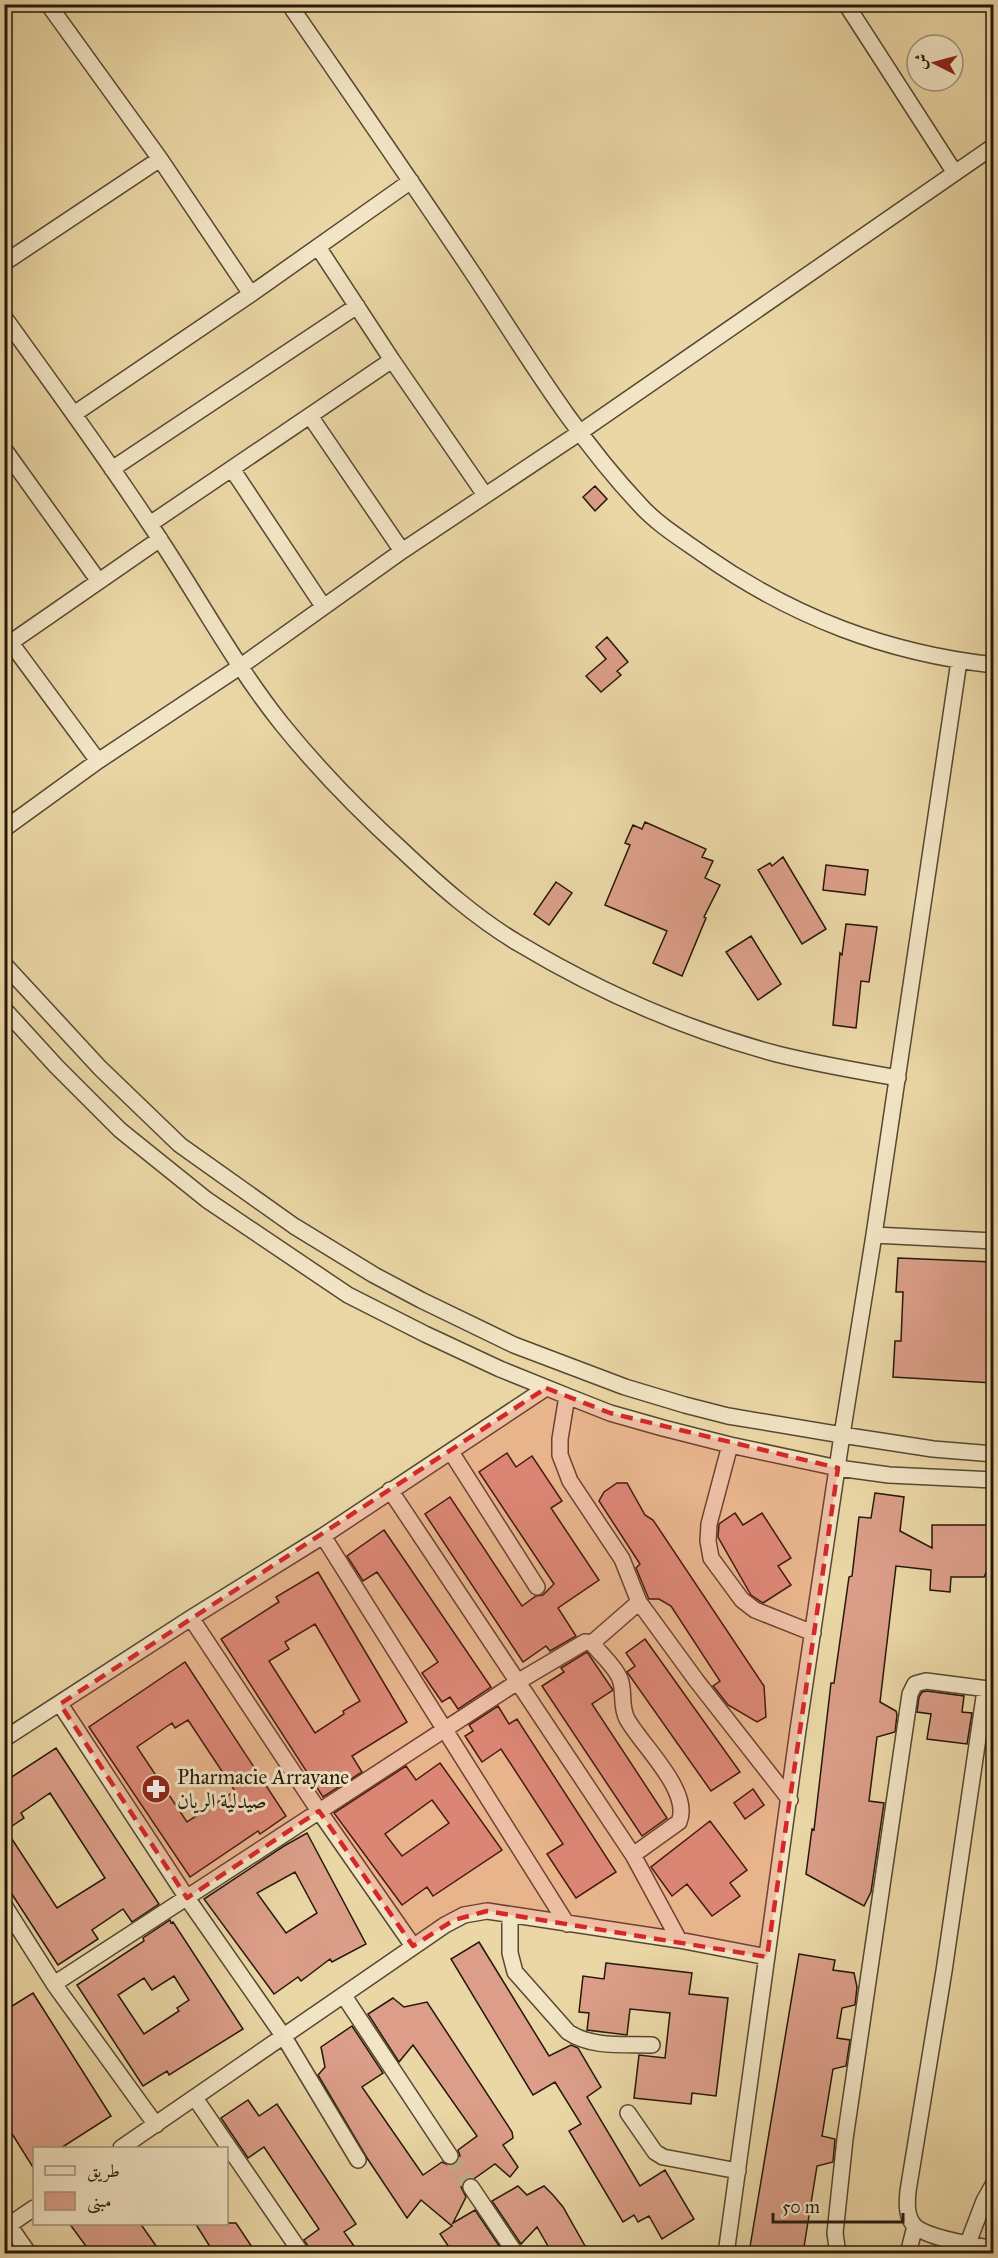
<svg xmlns="http://www.w3.org/2000/svg" width="998" height="2258" font-family="'IM FELL Great Primer',Amiri,serif">
<style>
.building{fill:#dc9e89;stroke:#24180a;stroke-width:1.5;fill-rule:evenodd}
.lines{fill:none;stroke-linecap:round;stroke-linejoin:round}
.minor-tunnel{stroke:#c3b187;stroke-width:15;stroke-dasharray:15 8;stroke-linecap:butt}
.minor-casing{stroke:#564831;stroke-width:18}
.minor{stroke:#f2e5c5;stroke-width:15}
.marked{fill:#d62828;fill-opacity:0.2;stroke:#d62828;stroke-width:4.5;stroke-dasharray:12 8;stroke-linejoin:round}
.labels{text-anchor:middle;dominant-baseline:central;stroke-width:6;stroke-linejoin:round;paint-order:stroke}
.poi-label{font-size:21px;fill:#24180a;stroke:#f2e5c5;text-anchor:start}
</style>
<rect width="100%" height="100%" fill="#ebd7a6"/>
<filter id="stains"><feTurbulence type="fractalNoise" baseFrequency=".00333" numOctaves="4"/><feColorMatrix values="0 0 0 0 .2 0 0 0 0 .09 0 0 0 0 .02 0 0 0 .5 -.17"/></filter>
<radialGradient id="worn" r=".72"><stop offset=".6" stop-color="#630" stop-opacity="0"/><stop offset="1" stop-color="#630" stop-opacity=".3"/></radialGradient>
<path class="building" d="M595,486L607,499L595,511L583,497Z
M607,637L628,662L617,671L621,675L601,692L586,676L606,659L596,647Z
M645,822L706,849L702,857L713,861L705,878L720,885L704,917L706,918L682,976L653,963L667,931L605,905L630,845L625,843L633,825L642,829Z
M783,857L826,929L802,944L758,870L770,863L772,866Z
M826,865L868,870L865,895L823,890Z
M556,882L572,893L549,925L534,914Z
M846,924L877,927L869,982L861,981L856,1028L833,1025L840,953L842,955Z
M751,936L781,984L758,1000L726,952Z
M898,1258L993,1262V1383L893,1377L895,1341H901L903,1292H896Z
M507,1453L516,1467L532,1456L562,1501L551,1508L599,1580L558,1608L576,1636L550,1651L546,1646L523,1662L425,1514L450,1497L522,1606L536,1596L543,1595L554,1584L479,1472Z
M617,1483H627L645,1515L653,1520L764,1686L766,1717L757,1722L728,1705L714,1687L713,1686L720,1681L671,1606L659,1599H649L648,1597L636,1568L640,1564L599,1501L604,1492Z
M875,1493L904,1497L900,1531L932,1548V1525H993V1557L984,1577H951L950,1592L930,1590L931,1570L896,1566L880,1702L896,1711L897,1715L895,1732L877,1737L869,1801L884,1803L871,1892L864,1906L806,1874L812,1829L814,1830L831,1683H834L849,1577L852,1576L859,1517L871,1518Z
M735,1513L743,1525L762,1513L791,1558L778,1566L791,1585L763,1603L751,1595L718,1537L719,1524Z
M384,1530L491,1687L458,1709L450,1697L442,1702L422,1673L438,1662L377,1572L363,1581L347,1556Z
M318,1572L407,1722L352,1756L362,1772L323,1797L221,1639L279,1602L276,1597ZM315,1624L360,1701L343,1711L344,1714L315,1733L269,1661L289,1649L285,1642Z
M645,1639L740,1772L711,1791L627,1672L635,1666L626,1653Z
M587,1652L613,1690L592,1704L667,1818L642,1836L542,1686L564,1672L561,1668Z
M185,1662L286,1816L260,1834L258,1831L190,1877L89,1727ZM188,1720L235,1791L187,1822L137,1747L172,1723L175,1728Z
M927,1691L964,1696L962,1712L972,1713L967,1744L927,1739L931,1714L917,1712L919,1697L922,1692Z
M498,1706L509,1724L517,1719L616,1872L576,1898L547,1854L563,1844L501,1749L482,1762L465,1736L473,1731L469,1725Z
M56,1748L159,1904L132,1922L123,1909L92,1930L98,1939L58,1965L4,1882V1782ZM50,1793L105,1878L57,1908L6,1830L24,1818L21,1813Z
M440,1763L502,1850L433,1896L427,1887L402,1905L334,1813L406,1766L416,1780ZM432,1800L449,1823L402,1856L385,1834Z
M753,1789L764,1805L745,1819L734,1803Z
M710,1821L747,1870L730,1883L740,1896L712,1916L687,1884L672,1896L651,1867Z
M307,1833L366,1944L332,1962L330,1959L301,1981L298,1977L274,1994L204,1899L284,1846ZM295,1872L317,1913L286,1933L257,1893Z
M170,1920L171,1923L173,1922L243,2029L169,2075L167,2071L143,2086L77,1985L144,1941L143,1938ZM174,1976L189,2000L177,2008L179,2011L144,2034L118,1995L144,1978L152,1990Z
M479,1942L549,2056L571,2045L578,2048L601,2087L587,2097L640,2186L665,2170L694,2219L662,2239L649,2216L638,2222L634,2215L623,2222L569,2131L581,2124L555,2082L533,2095L451,1959Z
M799,1954L835,1960L833,1970L854,1973L857,1987L855,2005L842,2008L837,2038L850,2040L846,2066L833,2069L822,2136L835,2139L833,2162L817,2166L803,2253H749Z
M606,1963L692,1973L689,1994L728,1998L716,2096L692,2093L691,2104L634,2098L639,2055L665,2058L670,2013L630,2009L627,2035L587,2030L589,2013L579,2012L583,1976L604,1979Z
M33,1993L111,2116L61,2148H34V2169L4,2121V2011Z
M393,1998L404,2007L427,2002L512,2132L513,2138L503,2145L518,2167L510,2177L495,2164L475,2178L465,2179L461,2187L466,2197L453,2223L475,2210L504,2253H453L440,2234L452,2226L421,2200L407,2218L367,2158L318,2075L325,2067L321,2047L352,2026L383,2073L362,2087L423,2175L442,2162L450,2166L456,2164L460,2156L458,2150L477,2136L413,2045L399,2062L368,2014Z
M248,2100L259,2116L277,2104L356,2224L344,2232L359,2253H312L304,2240L319,2229L264,2147L248,2158L221,2118Z
M518,2186L527,2195L544,2186L553,2195L563,2207L589,2253H552L537,2227L521,2244L492,2201Z
M69,2223H140L161,2253H91Z
M195,2223H236L256,2253H214Z"/>
<g class="lines">
<path class="minor-tunnel" d="M450,2156L471,2187"/>
<g class="minor-casing">
<path id="minor" d="M48,4L160,159L251,294
M289,4C350,93 412,182 472,272C525,352 574,435 640,505C658,525 683,540 704,555C793,617 886,653 994,665
M846,4L955,173
M318,247L392,360L485,495
M4,263L160,159
M4,317C53,385 103,453 149,523C194,589 231,660 281,723C318,769 359,811 403,851C439,885 476,918 518,943C598,991 687,1030 777,1054C817,1064 858,1071 898,1078
M74,414L251,294L411,181
M310,416L402,551
M4,449L98,580
M112,469L357,306
M232,469L323,606
M150,524L392,360
M5,635L98,761
M4,647L160,539
M4,829L98,761L241,666L402,551L579,433L994,146
M4,964L100,1068L180,1145L294,1226L374,1275L421,1300L514,1345L625,1387L685,1405L728,1416L842,1435L933,1449L994,1454
M4,1009L56,1066L120,1130L207,1200L348,1295L425,1334L500,1369L567,1396L610,1413L663,1428L730,1445L838,1468L889,1475L994,1480
M874,1235L994,1241
M567,1396L560,1439V1455L570,1481L622,1559L639,1602L696,1680L790,1800
M730,1445L709,1524L708,1541L711,1558L742,1600L755,1610L813,1633
M451,1452L537,1587
M390,1490L633,1855L679,1940
M323,1536L567,1924
M191,1618L319,1811L413,1946
M592,1643L639,1602
M994,1687L988,1689L984,1697L944,1971L908,2191C907,2202 906,2215 913,2224C923,2238 975,2245 994,2249
M60,1704L187,1898L284,2037L358,2160
M4,1739L191,1618L323,1536L546,1388
M4,1905L54,1984L156,2125
M510,1915V1953L515,1972L568,2032C592,2048 623,2044 652,2045
M54,1984L519,1681L585,1642L592,1643C600,1654 615,1666 620,1679C625,1692 620,1706 627,1719C642,1746 692,1791 679,1822L633,1855
M344,1996L450,2156
M195,2098L302,2254
M628,2113L655,2152L663,2157L738,2171
M121,2148L445,1925L464,1915L487,1911L679,1940L767,1957
M471,2187L516,2254
M4,2218L29,2254
M9,2225L34,2208
M968,2243L984,2201L994,2183
M726,2254L798,1730L842,1435L874,1235L959,661
M838,2254L835,2233L845,2139L910,1694L915,1684L926,1681L988,1689
M908,2254L915,2226"/>
</g>
<use href="#minor" class="minor"/>
</g>
<path class="marked" d="M546,1388L610,1413L838,1468L767,1957L487,1911L454,1920L413,1946L319,1811L187,1898L60,1704Z"/>
<defs>
<g id="pharmacy-disc" transform="scale(1.5)"><circle r="9.5" fill="#8f2418" stroke="#f2e5c5"/><path d="M-2-6h4v4h4v4h-4v4h-4v-4h-4v-4h4Z" fill="#fff"/></g>
</defs>
<g fill-rule="evenodd">
<use href="#pharmacy-disc" x="156" y="1789"/>
</g>
<g class="labels">
<g class="poi-label">
<text x="177" y="1777">Pharmacie Arrayane<tspan x="177" dy="24">صيدلية الريان</tspan></text>
</g>
</g>
<rect width="998" height="2258" fill="none" stroke="#ebd7a6" stroke-width="24"/>
<rect x="6" y="6" width="986" height="2246" fill="none" stroke="#24180a" stroke-width="3"/>
<rect x="12" y="12" width="974" height="2234" fill="none" stroke="#24180a" stroke-width="1.5"/>
<rect x="33" y="2147" width="195" height="78" fill="#f2e5c5" stroke="#a0937a" stroke-width="1.5"/>
<rect x="45" y="2166" width="30" height="9" fill="#f2e5c5" stroke="#a0937a" stroke-width="1.5"/>
<text x="87" y="2177" font-size="18" fill="#24180a">طريق</text>
<rect x="45" y="2192" width="30" height="18" fill="#dc9e89" stroke="#a0937a" stroke-width="1.5"/>
<text x="87" y="2207" font-size="18" fill="#24180a">مبنى</text>
<g transform="translate(935 63) rotate(276)"><circle r="28" fill="#f2e5c5" stroke="#a0937a" stroke-width="1.5"/>
<path d="M0-4.5L10 22L0 15L-10 22Z" fill="#8f2418"/>
<text y="-9" font-size="16" font-weight="bold" text-anchor="middle" fill="#24180a">ش</text>
</g>
<path d="M773 2213v9h130v-9" fill="none" stroke="#24180a" stroke-width="3"/>
<text x="782" y="2213" font-size="18" fill="#24180a" stroke="#f2e5c5" stroke-width="4.5" paint-order="stroke">50 m</text>
<rect width="100%" height="100%" filter="url(#stains)"/>
<rect width="100%" height="100%" fill="url(#worn)"/>
</svg>
